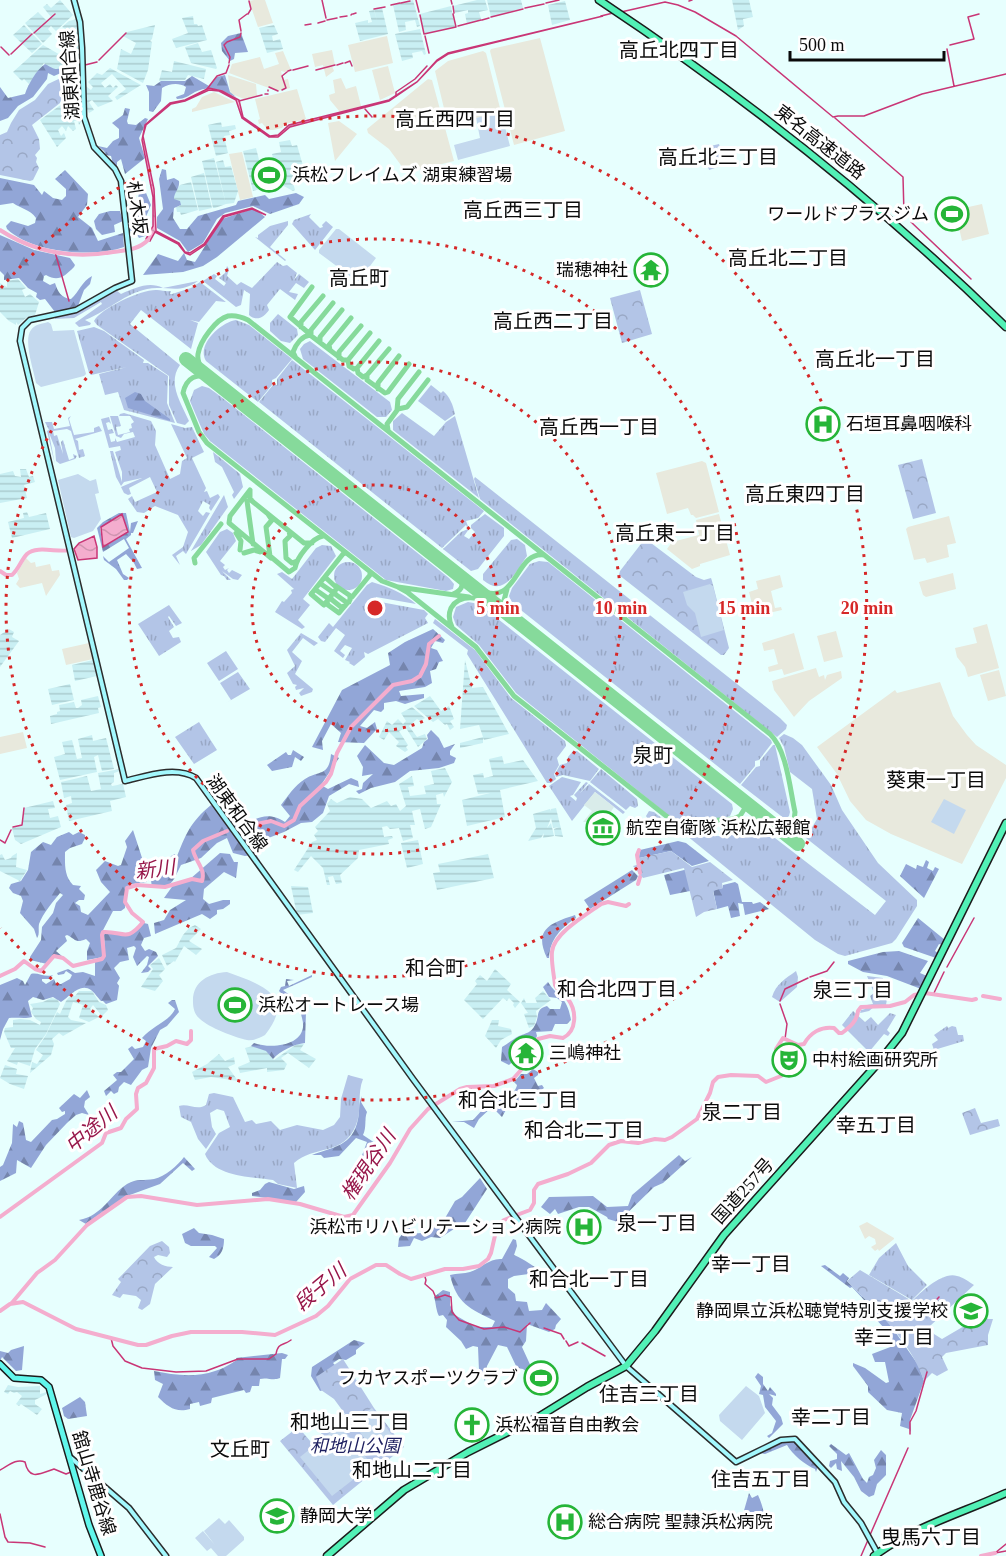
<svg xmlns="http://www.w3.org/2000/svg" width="1006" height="1556" font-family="'Times New Roman','Noto Sans JP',serif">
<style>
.industrial{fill:#e8e9dd}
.farmland{fill:url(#farmland-rules)}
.grass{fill:url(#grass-tufts)}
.forest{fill:url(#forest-firs);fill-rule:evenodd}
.park{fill:url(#park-crowns)}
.pitch{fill:#c4d9ee}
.plaza{fill:#d9ecea}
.water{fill:url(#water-waves);stroke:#c93676;stroke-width:1.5}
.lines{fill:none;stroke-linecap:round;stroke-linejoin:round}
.stream{stroke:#c93676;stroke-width:1.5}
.river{stroke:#f4adce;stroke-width:4}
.taxiway{stroke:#86da9b;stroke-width:5}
.runway{stroke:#86da9b;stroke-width:14}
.secondary-casing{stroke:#2c2c2c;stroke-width:7}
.primary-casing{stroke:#1b1b1b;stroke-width:8}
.highway-casing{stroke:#1b1b1b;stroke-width:9}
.secondary{stroke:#a3f8fd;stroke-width:4}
.primary{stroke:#60f6eb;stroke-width:5}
.highway{stroke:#52f1b6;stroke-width:6}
.ring{fill:none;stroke:#d62828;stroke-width:3;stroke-dasharray:3 6}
.labels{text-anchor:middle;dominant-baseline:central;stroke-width:6;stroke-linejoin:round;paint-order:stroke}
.street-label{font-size:18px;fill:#0a0a0a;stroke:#fff}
.poi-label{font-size:18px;fill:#0a0a0a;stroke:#fff;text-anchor:start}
.park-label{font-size:18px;font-style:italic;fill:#1d1f5f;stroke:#fff}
.neighbourhood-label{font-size:20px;fill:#0a0a0a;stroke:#fff}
.water-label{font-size:20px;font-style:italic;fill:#97174a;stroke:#fff}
.centre{fill:#d62828;stroke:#fff;stroke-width:3}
.ring-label{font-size:18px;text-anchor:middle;font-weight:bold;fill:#d62828;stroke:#fff;stroke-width:6;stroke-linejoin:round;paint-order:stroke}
</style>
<defs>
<pattern id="farmland-rules" width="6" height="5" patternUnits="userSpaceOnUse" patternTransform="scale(1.5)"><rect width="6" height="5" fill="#c9eff3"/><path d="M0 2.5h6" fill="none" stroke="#abcccf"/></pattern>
<pattern id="grass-tufts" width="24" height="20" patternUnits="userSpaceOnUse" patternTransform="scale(1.5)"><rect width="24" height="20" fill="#b3c5e7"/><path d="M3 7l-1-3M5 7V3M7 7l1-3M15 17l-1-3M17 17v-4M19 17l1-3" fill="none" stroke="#99a8c5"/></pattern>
<pattern id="forest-firs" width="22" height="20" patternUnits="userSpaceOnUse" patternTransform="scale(1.5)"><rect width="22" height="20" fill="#92a6d7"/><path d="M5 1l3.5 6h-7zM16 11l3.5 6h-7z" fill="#7585ad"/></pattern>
<pattern id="park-crowns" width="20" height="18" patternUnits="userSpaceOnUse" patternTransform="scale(1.5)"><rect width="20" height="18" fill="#b3c5e7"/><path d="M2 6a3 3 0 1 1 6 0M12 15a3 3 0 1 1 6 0" fill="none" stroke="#99a8c5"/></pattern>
<pattern id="water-waves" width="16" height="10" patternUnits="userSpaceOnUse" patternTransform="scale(1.5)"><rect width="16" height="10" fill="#f4adce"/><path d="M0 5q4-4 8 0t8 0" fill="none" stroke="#d094b0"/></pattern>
</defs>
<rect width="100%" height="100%" fill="#e7fffe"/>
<path class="industrial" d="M254,0H265L273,23L258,27L249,1Z
M387,36L393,63L355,72L348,45Z
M540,38L565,131L514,145L490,51L491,49Z
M332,50L335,65L332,66L334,71L326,77L323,65L315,67L312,54Z
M283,51L291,70L285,72L281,71L283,80L288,79L290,88L277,91L229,73L232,64L260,57L264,69L279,64L275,53Z
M483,51L486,53L501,112L448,125L435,71L448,61Z
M388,66L395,93L380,100L372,70Z
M228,75L256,84L257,96L244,99L232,94L230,91Z
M341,78L346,89L356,86L361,106L340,112L330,100L329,95L335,93L333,80Z
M428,79L432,80L454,161L410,172L403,168L389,149L368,133L367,129Z
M297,89L306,119L285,124L282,128L273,130H268L262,123L259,124L258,120L260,119L255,99Z
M214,92L235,102L192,112V109L196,107L202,97Z
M339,121L357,134L335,161L328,123Z
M242,152L253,197L240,200L229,154Z
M982,204L989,234L962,241L955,210Z
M702,461L706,463L719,512L696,518L693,515H691L688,508L667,514L656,473Z
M719,514L730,555L700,564V566L692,569L667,549L672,542L699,535L696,520Z
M949,516L956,543L947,545L949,557L927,563L925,558L914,560L906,529L908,527Z
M26,558L31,563L35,562L36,567L50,564L52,571L59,570L60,575L46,596L42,583L20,588L16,584L19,579L17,573Z
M953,573L956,589L926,597L923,595L919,582Z
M780,575L783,587L771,591L775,608L781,607L782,610L755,616L749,592L758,589L756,581Z
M987,624L999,668L968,677L965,667L957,657L955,648L977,643L973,628Z
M836,631L843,657L824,662L817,636Z
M794,633L804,669L784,675L782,669L769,672L768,667L778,664L774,649L764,651L762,643Z
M89,643L93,659L66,665L62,649Z
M816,668L819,677L824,675L825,680L827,675L841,671L842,678L809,701L794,717L774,690L772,681Z
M999,670L1006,696L988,701L980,675Z
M940,682L953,716L967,735L976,745L1006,765V778L962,864L891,834L866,820L850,801L837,774L817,747L895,690L897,693Z
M23,732L27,748L0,754V737Z
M867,1222L894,1238V1239L879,1251L878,1249L875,1251L871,1247L876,1244L875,1239L869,1236L865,1239L859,1226Z"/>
<path class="farmland" d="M60,0L73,15L56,31L51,26L48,29L52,34L43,43L25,23L38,12L47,21L51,17L43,7L47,4L51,8Z
M413,0L420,26L417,27L415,20L405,22L406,30L399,32L393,5Z
M477,0H485L488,10L479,12L481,19L467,24L465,14L468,13V10L455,13L453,6Z
M487,0H521L523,8L491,17Z
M732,0H749L753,17L743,19L744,26L738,30Z
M565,1L570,20L552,25L548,5Z
M451,6L455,27L424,34L420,14Z
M382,8L388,34L360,41L355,23L368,20V23L372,22L369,11L374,10L377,21L374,9Z
M193,16L194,24H197L198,26L202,25L207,40L176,48L172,39L188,33L182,18Z
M77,19L81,51L71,52L70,59L63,55L69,31L62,27L69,21Z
M24,25L42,44L32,53L13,35Z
M155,25L152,39L150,41L152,42L148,70L143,83L117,69L121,49L131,54L136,43L123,36L127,32Z
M274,25L278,34L272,36L273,41L280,39L283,49L267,53L259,28Z
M420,29L426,54L424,55L422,51L412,53L413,58L402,61L395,34Z
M198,43L202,52L211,50L217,68L216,69L191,63L185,47Z
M43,45L69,60L66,68L60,67L58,71L50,69L44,63L29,84L24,79L22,81L13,72Z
M174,61L206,69L204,79L188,75L185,80L159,81L162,70L172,72Z
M110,68L141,85L117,100L115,97L126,89L112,74L101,83L105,88L110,84L113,88L116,85L118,87L108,96L113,101L98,107L92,100L89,102L94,110L89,113L84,103V85L91,90L93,87L88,82L97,73L102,75Z
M66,101L68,106L80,101L82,120L79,125L78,120L74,121L76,129L73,131L68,126L66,131L62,126L58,130L61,136L64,133L66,138L57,147L40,120Z
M221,122L222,127L235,125L236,129L229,131L230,135L224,136L228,153L216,156L208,125Z
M290,140L292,146L297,145L306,176L292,179L295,190L293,191L280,184L272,154L281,152L279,142Z
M256,148L266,187L253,191L243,151Z
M214,158L226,204L215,208H213L202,161Z
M223,160L225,167L231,166L238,191L234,203L226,204L216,162Z
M204,173L212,208L199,211L191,177Z
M191,182L198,210L181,215L180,212H177L176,207L180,206L179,201L174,200V194L180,185Z
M18,279L26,288L22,290L25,297L30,294L39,302L35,315L26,318L18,325L16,322V325L9,321L0,312V283L7,287V281Z
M20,469H26L29,477L33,476L35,482L24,485L27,498L0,503V474L13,471L15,476L21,477Z
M27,512L29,517L46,513L50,529L12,538L8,522L24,518L23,513Z
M9,629L14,632L12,637L19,641L0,667V635Z
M93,660L97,676L75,681L72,665Z
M465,660L472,688L483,687L509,734L484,740L483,738V743L460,748V743L483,737L479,725L460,729Z
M70,684L74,700L52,705L48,689Z
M98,696L101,707L98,708L99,713L51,724L50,716L57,714V712L60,711L59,705L74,702L76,708H78L82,705L81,700Z
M430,696L441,711L449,706L454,719L450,721L454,727L450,730L447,724L445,725L438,719L433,722L414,706Z
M412,707L425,718L420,721L417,719L409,726L417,737L425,734L427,739L418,747L406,728L399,731L408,745L406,747L408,750L405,752L396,746L399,742L389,732L384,740L379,737L387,721L392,725L398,719L403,724L406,721L401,713Z
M92,735L93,741L106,738L114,769L102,771L98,755L94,757L97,772L60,780L54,757L65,754L62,742L72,740L77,759L82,758L78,739Z
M502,756L504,764L523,760L538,781L500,790L505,817L467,826L462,800L490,793L478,794L473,775L483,773L484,778L493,776L489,759Z
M445,768L452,782L444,797L443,793L436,795L437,804H441L431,827L425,829L420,809L412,811L415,825H410L413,838L403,841L399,828L390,829L387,826L382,827L384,837L392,836L393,838L388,840L389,844L359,850L358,858L340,875L342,883L336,884L333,876L328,877L330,885H327L323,868L311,856L298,872L294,870L312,842L317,840L314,835L318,831L315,827L330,811L327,804L331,799L337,803L350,797L362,799L371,808L387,801L391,806L396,804L400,811L406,806L399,784L412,776L414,786L408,787L410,796L426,794L424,786L434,784L431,771Z
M120,769V771L114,773V782L111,784L112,786L123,784L126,797L110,801L112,811L69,821L66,805L72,803L71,796L64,798L61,782L87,776L91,791L101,789L98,773Z
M53,801L55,808L48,809L50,818L58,816L61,827L21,844L15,840L12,828L22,825L24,808Z
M556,808L563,837L555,836L554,829L559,827L553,828L551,818L547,828L551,823L554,836L543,838L544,833L541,838L528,841L536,828L533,814L550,809V811L551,809Z
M418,840L423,864L407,868L401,843Z
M17,853L16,867L27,870L20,881L0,871V855L2,854L5,860L11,858L12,856Z
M488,854L494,878L437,890L433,873L440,872L438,864Z
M291,886L308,887L313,913L297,915Z
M195,925L201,929L189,941L202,949L196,955L184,946L175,962L174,961L167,966L162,955L176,948L183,935L189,928Z
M159,958L165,969L159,975L163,981L155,991L141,987L153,969L150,965Z
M495,969L511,984L507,990L520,1002L515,1008L513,1005L514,1003L509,998L507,1001L503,998L483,1019L464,1000L477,984L475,981L480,975L487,981Z
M79,991H92L99,1002L106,1005L108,1010L102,1016L93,1005L90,1009L99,1017L89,1022L79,1018L83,1005L73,1002L68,1017L71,1020L86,1023L63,1036L59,1033L52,1039L54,1044L51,1055L30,1073L32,1062L37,1064L43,1055L36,1050L46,1035L57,1012L60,1014L66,1001L71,995L75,996Z
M543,991L551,1000L536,1011L537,1017L534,1026L529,1028L524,1014L528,1013L521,1003L524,998L526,1003H537L535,998Z
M51,998L57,999L60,1004L46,1034L35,1049L30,1066L18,1062L17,1065L7,1061L15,1048H11L4,1032L5,1028L13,1027V1020L20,1019L30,1020L40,1025L41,1022L36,1019L31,1012L33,1008L30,1004L43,1002Z
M492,1020H499L498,1026L511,1029L512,1034L501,1040L496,1048L485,1036Z
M297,1044H304L300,1050L316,1059L309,1068L288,1053L281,1058L287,1064L284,1070L267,1072V1068L240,1073L238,1067L250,1062L245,1048L253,1046L267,1051L274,1060Z
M219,1054L225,1061L234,1057L235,1064L228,1067L238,1081L211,1077L195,1080L192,1072L207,1064Z
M5,1065L17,1069L16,1074L28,1076L24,1089L10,1084L0,1078Z
M8,1385L18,1387L40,1386V1394L47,1392V1394L35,1400V1404L42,1409L37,1415L21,1404L19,1406L16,1404L22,1396L17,1392L14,1393L10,1391L8,1394L4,1392Z"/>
<path class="grass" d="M311,214L309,217L320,228L323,227L322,225L326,221L333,227L315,250L292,224L294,220Z
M288,221V225L270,247L286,260L285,261L255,237L258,238V235L270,226Z
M277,262L283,266L287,265L297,273L294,280L299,274L309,282L304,288L296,283L289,292L298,294L295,300L280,289L267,305L269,310C264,317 257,322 249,315L250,294L244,290L241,305L236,307L203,281L214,274L217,276L215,279L224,286L226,283L219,278L225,273L227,266L229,269L227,276L237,285L241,282L252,288Z
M198,281C182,292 174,288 157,288C130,288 109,311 85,320L91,323L90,325L79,327L75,323L102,304L101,302L74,318L55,319V317L80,310L116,290L121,294C135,288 149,281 163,288Z
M200,282L226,302L216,301L199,322L190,320L198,323L191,349L141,310L130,324L180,365C167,383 181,403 189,421L185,425L177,423L169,405V376L97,325L94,321C101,308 142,289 157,290C162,290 166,292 171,291L170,294H172L191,288Z
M278,314L297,329L298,335L290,343L281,341L270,331V323Z
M236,320L249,325L292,359L276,378L272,380V385L258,402L206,361C196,345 221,322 236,320Z
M94,327L104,331L144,360L143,363H148L168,376L167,403L175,423L124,410L118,392L105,395L99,374L127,367L91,375L89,373L77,331Z
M310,341L390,402L392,410L386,417H377L303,359L300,349L304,344Z
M292,360L484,511L478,518L466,521L469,529L464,536L469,539L475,532L471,528V525L485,514L504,528V536L478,569L471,571L443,549L461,532L468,529L466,525L442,548L259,402L273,385H277V379Z
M431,385L441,393L443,391C450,397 453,405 455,414L445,421L418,401Z
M202,386L209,388L220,396L449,578L454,584L453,589L446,591L386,580L210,441L204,434L190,401L194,390Z
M124,413L151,421L156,431L155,445L170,479L180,474L182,461L187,458L171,424L185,428L192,427L204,452L192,458L206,488L204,492L207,491L210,498L218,494L220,497L211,511L209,508L210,505L203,501L198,511L203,516L206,512L210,513L186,554L183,551L176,556L180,565L172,555L183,547L188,532L178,515L155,506L144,513L137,512L128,499L132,496L135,502L157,492L150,477L129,488L131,494L128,495L124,493L121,487L142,478L124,482L121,486L116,477L110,451H113L122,482V472L115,452L121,450L120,446L109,448L101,419L109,417L111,424L109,422L106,423L108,430L112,429L114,433L109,434L111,442L115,441V438L117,442L135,437L133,432L124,434L121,438L116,436L110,416H118L121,426L116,427L118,435L130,432L129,429L132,428L131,424L134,422L130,416H119L120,414Z
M402,413L434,436L446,422L455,416L479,498L393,430V421Z
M71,416L69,419L74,435L94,432V428L99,426L102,431L75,439L78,441L79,450L83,449L85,456L79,458L71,431L67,429L53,431L54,436L57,435L63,454L61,442L63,440L69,460L74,458L73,454L77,456L75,459L60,464L56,461L55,448L49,433L55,465L47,431L49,430L45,422H52L54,429L70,426L68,418Z
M213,452L240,474L243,487L234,499L232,495L234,492L222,467L215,462Z
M475,477L780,718L787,725L786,729L777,737L480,499L474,479Z
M224,495L228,507L201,545L191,551Z
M227,529L233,533L236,541L220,561L225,565L223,567L225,570L229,568L227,570L229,573L232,570L242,575L238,580L233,579L222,571L231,580H227L224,576L221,575L206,552L220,532Z
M517,539L525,545L527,556C515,573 504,598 483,580V574L511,540Z
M322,545L331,546L336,556L303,599L310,605L298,620L305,627L302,629L275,612L282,601L284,602L292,593L291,590L294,589L277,574L282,572L292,579L316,548Z
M539,561L548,562L771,740L772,743L759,760L755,761V766L740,784L512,603L509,596L512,588L530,564Z
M334 576a14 14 0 1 1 28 0a14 14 0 1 1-28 0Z
M372,582C389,587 403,593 416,604L376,597L375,601L424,610L428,614L425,618L428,623L368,654L364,652L365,657L354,666L349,663L350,662L345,660L352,648L345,645L340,651L345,655L343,658L334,651L345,635L336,628L325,642L321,641L318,637L329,623L333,627L367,585Z
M468,602L479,604L732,804L733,809L730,816L724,818L679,819L672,818L516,693L479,645L456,625L453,617L456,607Z
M169,605L182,623L176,626L169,616L168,617L174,627L169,631L173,638L179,637L181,642L159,656L138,624Z
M435,619L475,650L511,698L565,741L566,746L557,758L559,765L554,774L556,779L551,783H547L467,654L468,650L433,623Z
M301,633L318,643L314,646L303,638L292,652L302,661L295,674L313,689L312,692L301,696L299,693L304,688L296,690L295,687L297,685L293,684L287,673L295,666L287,650Z
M226,651L238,669L219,681L207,663Z
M238,672L250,689L226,703L231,700L220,683Z
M199,722L217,750L194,764L175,737Z
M784,734L793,738L802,745L831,785L842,810L878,863L917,900V906L896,939L892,943L845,956L838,954L815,940L681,831L682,826H699L713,836H729L739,825H758L875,915L886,901L806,838L817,819L812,789L790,772L784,747L779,738Z
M773,745H775L790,812L789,816L785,819L741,785L756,767L760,766V761Z
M573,751H577L599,769L590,781L563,775L556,777L555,774L560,765L567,763L568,757Z
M601,769L637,799L638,806L635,808L630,806L626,810L590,782Z
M562,777L581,782L573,795L570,796L576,801L577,798L574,795L586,782L588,783L580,793L589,784L625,812L623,814L595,792L572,821L549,786Z
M649,811L654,812L664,820L662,824C668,829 677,829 682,834C662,840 662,838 647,825L649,821L646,816Z
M796,971L798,977L797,987L780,1002L772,997C776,984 785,979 796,971Z
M867,976L883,978L881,998L887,999L886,1005L875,1006L869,1011L860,1013L861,1010L865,1009L867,1005L873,1004L870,996L874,993Z
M853,1011L865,1022L871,1017L878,1025L890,1013L896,1015L887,1030L890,1033L888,1036L884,1034L869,1052L842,1025Z
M947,1026L948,1028L952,1026L956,1027L958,1035H963L964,1041L934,1050L932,1044L938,1040L934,1035Z
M348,1075L363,1079C357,1093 362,1111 356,1125C344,1156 314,1145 294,1163L297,1188L278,1184L273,1180C252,1177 214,1177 205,1154L219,1133L230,1127L224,1111L217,1109L210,1113L212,1127L216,1134L206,1149L198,1139L191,1122L181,1117L179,1106C188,1103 197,1111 206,1105L209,1094L214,1093L233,1097L245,1122L252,1120L256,1124L271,1121L280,1130L297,1125L323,1130L334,1125L340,1117L341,1099Z
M896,1243L908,1266L927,1285L912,1300L869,1275L879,1258Z"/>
<path class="forest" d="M241,33L248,52L235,53L234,59L230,61L222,51L221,43L228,36Z
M69,62L73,64L72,68L54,76L48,73L47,79L33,97L18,106L8,118L0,121V87L8,98L25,94C28,85 36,70 45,64C59,72 54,68 66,68Z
M225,75L230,92L236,97C222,91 211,84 195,92C188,96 185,99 177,99L176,97L184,94L186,87C178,82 169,84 162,88L161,101L153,112L149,111V92L146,85L154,86L161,81H185L192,76L209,86L217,77Z
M125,108L130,109L127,121L128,124L136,125L145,118L148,119L139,138L145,158L125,174L121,159L117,162V168L113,164L111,156L106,155L104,151L98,146L107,148L113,141L119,138V129L112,123L123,115Z
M162,169L166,170L167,180L174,178L179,181C180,189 174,192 174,199L180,201L181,205L174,208L173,218L180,229H187L198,216L236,205L238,201L265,195L269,199L296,193L304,197L299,204L270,214L253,206L225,213L217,219L203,243L188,252L180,241L157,228V217L163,209L159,179Z
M65,170L88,194L87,205L78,217L92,228L98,241L123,233L124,247C93,258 32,253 7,229L6,226L11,221L28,226L35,223L36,218C30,209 21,209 13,203L0,205V178L34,185L42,195L44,191L53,198L62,200L66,196V189L55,179Z
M141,186L144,188L151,205L145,219L151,227L148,235L139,238L136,233L129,230L136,216L129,207L138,203L139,189Z
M252,209L259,212L265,217L217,257L203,266L183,272L143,275L158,254L178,261L184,253L187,260L195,262L222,219Z
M110,211H120L123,221L114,225L115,232L102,235L96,229L94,221L99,214Z
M0,235L34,250L70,258L75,265L74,267C64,277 58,282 46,275L44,276L43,281L50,285L55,283C58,292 61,298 71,299C79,292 82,281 92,276L90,284L84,290L78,306L55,312L45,299L40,300L36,297L37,293L28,288L19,278L4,280V275L0,271Z
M135,392L141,394L145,401L170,419V421L128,408L125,398Z
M119,513H126L130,532L131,523L138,521L133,533H131V535L126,539L142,568L137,569L134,563L126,554L117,560L123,574L129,578L127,580H124L116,569L104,560L103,556L109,562L129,548L124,539L103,552L97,528L103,522ZM122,514L119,538L103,547L100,528Z
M433,629L445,640L443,643L435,641L431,648L437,650L443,661L439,662L436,669L430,671L432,683L425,687L399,691L401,696L424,694V698L405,704L396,701L384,703V709L381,712L374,710L360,726L367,728L375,722L377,729L364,743L338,742L341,733L331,724L322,741L323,750L312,747L342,690L390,665L388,653L405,642Z
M431,730L439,738L444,748L455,744L450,751V755L456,758L454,763L439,768L410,771L395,782L371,788L359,794L356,791L362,789L363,783L373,774L362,776L363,767L357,756L365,745L384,763L394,765L422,748L424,742L428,739L427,735Z
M293,750L304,757L301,761L295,757L292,767L272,771L267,765L286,752L288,755H291Z
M331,754L339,758L321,785L328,789L351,778L358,781L359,787L349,784L329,796L323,813L312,822L301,823L284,832L253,844V849L260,861L259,863L252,855L245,856L233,853L227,838L217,843L201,858L181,865C173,881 172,889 152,888C151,878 148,869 155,861L156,863L155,873L157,875L160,864L170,860L171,856L175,854L176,859C185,836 190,822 211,805L223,813L226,812L240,826C258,818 267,811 285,822L290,816L281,805C288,796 294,786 305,779C319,770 329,777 331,754Z
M133,830L144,864L147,882L132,884L125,889V908L121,911H113L101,934L103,957L87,960V951L90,943L86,939C75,944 76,939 67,935L65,936L67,941L56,951L63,957L54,956L47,964L30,960V957L41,940L42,927L53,913L56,903L63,895L60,893C53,902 43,913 39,924C38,930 40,933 37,938L34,929L20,913L23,901L21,896L13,893L9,888L11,884L21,881L28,870L31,852L43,842L51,845L57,837L69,832L73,835L79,832L85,835V838L82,844L70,848L65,852C65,864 64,876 73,885L81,886L79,889L85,895L84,900H79L75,903L80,906L81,912L88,915L110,892L101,882L96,870L105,861L118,866L121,865L127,847L125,841Z
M678,841L686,843L709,861L692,866L671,851L639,858L640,850Z
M220,853L230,854L234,862H238L236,878L224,872L204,889L203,899L209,904L223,900H230V904L223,909L217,910V914L210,919L202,914L155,934L154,923L164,920L170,910L186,900L164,898L174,884L190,879Z
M926,860L929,862L927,868L933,871L935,867L939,869L924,898L900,876L906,864L916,869L917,865L923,867Z
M688,869L710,887L670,895L664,875Z
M632,870L638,876L636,880L590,909L584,900Z
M735,882L738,884L742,902H752L753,904L760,902L769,909L745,915L743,904L738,903L740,916L731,918L728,906L717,909L713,890L723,888V885Z
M575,915L576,918C561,928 550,939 549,958H547C533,929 551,923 575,915Z
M918,918L945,940L942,945L939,944L935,951L938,953L936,958L904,947L902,943Z
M144,923L148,924L151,936L144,938L141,945L145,951L149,949L156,952L158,956L148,966L151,969L148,972L141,973L147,965L149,957L147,956L137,966L133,957L136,948L134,946L127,948L129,960L120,962L114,968L120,978L117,983L119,986L117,1000L106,1004L103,1001H101C98,998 94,992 91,990C80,982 69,997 61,1002L53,997L43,1000L33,997L28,1001L32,1017C25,1019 17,1017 9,1018L3,1029L0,1040V985L17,978L23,981L25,985L31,974C38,972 45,978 53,975L49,979H42V981L46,984L54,979L56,984H61L70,979L72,975L66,971L64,974L58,975L57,973L68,969L75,973L83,972L95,976V962L102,959L105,956L104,933C127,933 124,943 144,923Z
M899,951L928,961L920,973L927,976L921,989L887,976L863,972L848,964V961L883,952Z
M312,975V977L283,990L295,999L306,1012L305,1043C294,1044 280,1051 273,1059L266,1051L251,1046L254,1043C273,1050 310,1045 302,1018C301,1014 300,1008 298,1005C293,999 284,997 279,991L281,987L285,986L286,979L294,980L287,981L289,986Z
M548,982C559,999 567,996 571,1020L567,1024H555L552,1031L536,1032L537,1036L526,1059L520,1055L509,1065L501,1061L502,1047C508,1044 513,1039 519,1036C526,1033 531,1033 535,1025C540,1016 535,1009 547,1006L550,1009H560L562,1002L557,998L549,997L543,987Z
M172,1000H175L179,1012L167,1026L160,1030L151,1048L148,1067L142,1070L131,1085L124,1082L119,1087L118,1092L114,1094L111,1091L106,1096L104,1091L117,1080L113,1075L117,1072H121L134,1059L128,1049L132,1046L135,1049L143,1047L146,1041L142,1038C152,1026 170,1021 175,1009L168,1003Z
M533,1069L538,1072V1075L534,1078L538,1086L542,1085L544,1088L528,1100L507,1108L502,1117L492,1107L479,1119L474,1128L464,1122H452L473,1120L495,1096C504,1099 515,1095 517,1085L514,1082L521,1074H527Z
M87,1090L90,1097L85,1101L84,1107L89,1115L82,1113L76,1115L67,1123L46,1145L31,1168L17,1160L16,1173L0,1181V1167L3,1165L12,1143L13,1124L17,1127L19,1121L23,1123L26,1140L31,1142L52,1120L57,1119L65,1114V1111L62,1112L59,1108L74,1094L80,1098Z
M362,1096L361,1102L367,1112C364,1119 367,1127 363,1135L378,1145C373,1151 372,1160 366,1164L362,1162L361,1158L367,1142L356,1138L339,1156L324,1158L321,1155H312C333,1147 353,1146 358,1119C360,1111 358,1103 362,1096Z
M679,1155L685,1161L692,1157L663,1183L654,1187L618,1222L608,1219L607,1217L589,1207H579L558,1214L555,1209L550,1214L541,1207L549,1197L593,1196L607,1207L628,1206L632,1195Z
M184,1157L195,1169L192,1171L183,1163L160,1184L127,1196L109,1211H104L86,1224L79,1220C102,1216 110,1195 127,1184C137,1178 144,1181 154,1179C165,1177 178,1165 184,1157Z
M480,1178L487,1189L465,1223L458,1230L454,1229L440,1238L431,1237L422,1241L414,1238L410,1246L398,1247L399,1238L403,1233V1226H410V1234L421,1233L422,1231L428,1227L441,1225L455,1201L462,1197Z
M269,1182L294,1189L304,1186L305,1192L296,1202L252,1196V1193L260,1190L265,1184Z
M194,1228L199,1233L212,1235L224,1239C224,1248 222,1255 214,1259L209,1257L217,1248L215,1246H191L185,1243L182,1234Z
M513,1239L516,1240L517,1246L514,1255C526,1260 535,1268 546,1274L549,1273L553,1280L548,1283L541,1282V1276L536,1273L514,1276L508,1279V1288L515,1294L516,1301L527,1302L529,1311L542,1310L546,1303L561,1319L556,1325L555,1329L549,1332L527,1324L526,1341L522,1347L533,1371L528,1373L523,1369L517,1368L507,1347L498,1345L487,1366L485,1381L479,1371L478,1347L473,1346L466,1349L461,1341L446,1327L447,1320L443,1315L439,1316C436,1311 436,1303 434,1297L443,1290L450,1292V1305L455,1315L476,1327H492L495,1321C469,1308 457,1304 450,1275C457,1273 464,1274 470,1272C482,1268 489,1258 502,1259Z
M825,1265L840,1276L843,1273L849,1278L847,1281L889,1323L919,1366L924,1381L910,1420L911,1432L909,1429L900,1426L902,1413L887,1410L868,1392V1386L853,1366V1363L865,1368L886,1383L889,1382L885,1362H875L872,1354L893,1346L892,1338L886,1330L869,1312L861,1321L855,1315L865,1301L852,1287L850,1288L821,1266Z
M354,1340L365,1343L356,1350V1354L346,1360L339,1359L333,1363L339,1369L327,1389L320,1391L311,1376L312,1367Z
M24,1346L22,1370L16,1371L2,1357L0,1361V1351L8,1353L11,1350Z
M282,1353L288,1355L285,1359H282L280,1378C273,1381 267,1377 260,1379L259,1386H252L250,1392L246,1393L244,1390L212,1398L211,1403L200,1406L199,1402L190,1404V1409C176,1413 168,1407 158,1397L163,1384L155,1380L154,1371C174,1375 195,1378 215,1371C223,1369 230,1364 237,1360L236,1358Z
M758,1373L763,1377V1384L768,1391L770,1387L776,1394V1396L769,1394L773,1398L772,1405L781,1417L783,1424L769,1438L767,1436L772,1433L776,1421L765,1407L763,1395L759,1394L761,1386L755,1377Z
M80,1397L85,1402L87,1416L68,1419L64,1416L62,1408Z
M793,1439L818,1466L816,1472L815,1469C805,1465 792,1454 787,1445L765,1454L760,1453L779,1441Z
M831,1444L846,1455L849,1453L863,1479L867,1483L869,1477L873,1475L876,1468L874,1460L881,1450L886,1455V1475L877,1484L874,1495L869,1497L861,1491L854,1477L841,1461L842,1471L837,1469L836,1463L831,1468L829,1466L830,1461L837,1459V1454L829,1446Z
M749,1493L752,1498L758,1495C761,1502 766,1514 763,1521L744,1524L743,1514Z"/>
<path class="park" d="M78,73L80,78L71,83V88L64,92L60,103L32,125L39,139L40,149L35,155L37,158L36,162L39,168L33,180L30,181L0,175V135L7,132L11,123L19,110L35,100L48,84L67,75Z
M719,144L724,165L709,170L702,148Z
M640,290L652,334L622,343L610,298Z
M922,459L936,513L913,519L898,465Z
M644,540H647L696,577L704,580L711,578L712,581L729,648L724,655H721L619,575L620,571Z
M671,851L692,867L710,862L733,880L722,883L723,888L713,891L717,909L704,912L696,917L684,868L643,878L633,866L640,864L639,858Z
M975,1108L981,1123L998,1119L1000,1126L970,1135L962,1113Z
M162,1241L169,1247L170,1253L167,1257L158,1255L154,1257C157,1264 166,1267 173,1267L155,1284L150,1304L142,1310L138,1308L141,1300L136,1296L123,1294L120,1298L112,1295L121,1282L118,1279L150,1246Z
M860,1270L912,1301C921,1292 943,1271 957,1276C963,1277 969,1282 974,1285L930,1326L934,1334L942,1339L983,1315L988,1319H993L988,1335V1345L946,1353L942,1357L948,1370L937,1376L932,1373L924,1381C910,1340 877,1311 847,1281Z
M343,1359L374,1408L404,1447L333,1505L280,1441L298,1427L311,1442L345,1414L334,1399L321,1390L316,1377Z"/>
<path class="pitch" d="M501,112L510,146L458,160L454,145L480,138L476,118Z
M336,229H339L376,258L358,282L319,253V250Z
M48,322L51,324L53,331L74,330L86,374L84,376L41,387L36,383C34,371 23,340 31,330C35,324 42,324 48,322Z
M78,474L90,481L96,479L99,493L95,494L101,519L93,531L74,538L71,537L58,480Z
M710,584L713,586L724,630L701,637L695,613L687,605L683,592Z
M944,799L966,810L954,834L931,822Z
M227,972C260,984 297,995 265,1035C259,1038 254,1041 247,1040C236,1038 208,1027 200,1019C195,1015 193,1009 193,1002C192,982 209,973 227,972Z
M746,1386L759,1396L765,1413L742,1440L720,1421L719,1415Z
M372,1408L392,1435L372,1449L352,1421Z
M340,1425L372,1465L332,1496L300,1457Z
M219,1518L225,1524L229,1520L244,1537V1540L226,1556H218L211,1548L207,1551L195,1538L203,1531L215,1545L204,1531Z"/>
<path class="plaza" d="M595,792L614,807L603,824L605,828L611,826L612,827L608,833L590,822H583L592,811L584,805Z"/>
<path class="water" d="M603,16L448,54L437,61L417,82L389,101L290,127L278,137H269L242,118L236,100L219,91L209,90L185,101L171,104L146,125L143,136L154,189L156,231L179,243L185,252L190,253L204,244L223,216L252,208L266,215L252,209L224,217L205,245L190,255L185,253L178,244L155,232L150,241L146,239L153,226V197L142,140L145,125L170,103L185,100L209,88L222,91L239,100L243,117L270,136L278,135L289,125L389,100L417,82L437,60L448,53Z
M122,514L128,532L103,547L101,527Z
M94,536L97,547V558L78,560L74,549L79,543Z"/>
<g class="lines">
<path class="stream" d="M322,0L326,18
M416,0L419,12
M451,0L452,4
M689,1L692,0
M401,3L410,1
M546,3L559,0
M391,5L400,3
M453,6L454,13
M525,8L544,4
M374,9L385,7
M621,12L665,2L678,5L695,12L736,36L833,117L838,116H864L922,94L1006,74
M248,14L251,9L249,1
M353,14L356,13
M453,14L456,27
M351,15L352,14
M420,15L424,34
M601,16L613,13
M340,17L347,16
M491,17L523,9
M327,20L337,18
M482,20L489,18
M318,23L325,21
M305,25L311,24
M458,26L481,20
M241,31L239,20L247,14
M34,33L55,14
M424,34L456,27
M425,36L429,53
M950,45L974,39L968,17L979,14
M1,47L9,55
M947,49L954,86
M11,54L32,34
M99,60L126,33
M229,63L230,57L224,45L227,42L240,37L241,33
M345,63L350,61L352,66
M337,65L343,63
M293,70L308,66
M316,70L335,65
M85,71V65L97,62
M288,71L291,70
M269,87L278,91
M207,89L217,76L226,73L229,65
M282,90L286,88L282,76L287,72
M268,91V90
M265,94H268
M396,96V92L415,79L427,66
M239,101L262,95
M365,109L372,117
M835,118L903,177L904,214
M911,222L971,279
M55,252L69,301
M13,827L22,825L24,808
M0,840L5,843L11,830
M947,967L974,918
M810,977L827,971L834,962
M933,995L944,972
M780,1001L785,989L808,978
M780,1004L787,1024L785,1039
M424,1274L426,1280L425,1284L433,1291L436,1298L445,1295L451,1297L452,1312L459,1320L484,1329L504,1327L520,1332L530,1323
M919,1319L939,1297
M544,1328L561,1334L564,1339
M111,1338L113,1346L125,1361L142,1368L176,1372L206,1371L238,1359H269L276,1354C278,1342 283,1346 291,1340
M566,1341L569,1346L578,1342
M582,1343L605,1356
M910,1434V1422L916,1411L927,1372
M0,1470C8,1466 16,1458 25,1462C29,1481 40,1474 54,1469L66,1474L71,1472
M0,1514L5,1537L8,1542L30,1543L45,1547
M870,1535L908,1448
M995,1553L1006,1544
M995,1553L1006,1551
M861,1556L868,1540"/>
<path class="river" d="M0,230C34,252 73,259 113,252C126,250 138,250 148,240
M0,571L6,575H12C19,569 21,560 27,554C37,545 58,553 71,550
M238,828L271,821L284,826L294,820L300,806L326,782L331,774L337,753L351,727L393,685L412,681L420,676L426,664L429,644L439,636
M639,850L637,855L640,873
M638,884L640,877
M0,976L15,969L24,961L35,969L41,971L54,956L63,958L73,966L102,959L104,956L102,935L103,932C124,931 126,943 143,922L132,913L125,902L127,888L137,885L165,887L192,879L202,881C206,869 195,861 193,850L203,841L227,831
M983,996L1000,999
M0,1217L102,1143L106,1133L121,1128L126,1119L137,1109L136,1094L138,1088L146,1083L154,1068V1049L167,1046L176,1041L187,1044L191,1040V1031
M11,1304L37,1273L55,1260L87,1225L127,1197L141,1196L197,1205L268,1199L300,1204L344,1217L353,1215L390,1163L410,1129L428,1109L460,1089L467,1087L494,1086L513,1079L529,1061L532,1048L538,1039L550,1036L563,1038C577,1031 577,1011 568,999C563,993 558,992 555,985C554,975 551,962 552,952C553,934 587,914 601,904L608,902L626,906L629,904
M0,1311L10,1304L23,1302L76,1329L138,1345H146L172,1336L191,1332H242L275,1335L316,1316L328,1306L350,1279L376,1265H386L400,1274L411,1279L445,1269H463L479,1266L488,1259L491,1253L496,1231L500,1224L504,1220L530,1210L534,1203V1190L538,1184L568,1174L591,1163L609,1145L621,1141L638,1143L655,1139L665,1140L672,1137L697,1119L710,1093L713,1082L718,1077L731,1075L758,1076L766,1082L781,1076C786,1067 779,1058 776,1049L783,1038L798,1045L804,1044C810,1033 821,1026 834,1028L839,1033H842C850,1027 857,1021 858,1011L861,1007L890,1006L905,1002L914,995L925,993L972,1000L976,999
M981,1556L995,1553"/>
<path class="taxiway" d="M301,327V322L323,296
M311,335L290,317L312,287
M311,335V330L333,303
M320,342V337L342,310
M330,350L329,345L351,318
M295,356L293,352C296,344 302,336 310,335L343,360H348L349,366L354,369L357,368L358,373L363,377L367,375V380L385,393L388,392L409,364
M339,358V352L361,326
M348,360L370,333
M357,368L379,341
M204,372C200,366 197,361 198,354C200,341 216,319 228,316C235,315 242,317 248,320L770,734C787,750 790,790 795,812L794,821L787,827L763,820L724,821
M367,375L389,349
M211,378C197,372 186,378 183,393L199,432L207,443L382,581L398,587L469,597
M378,389V383L399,356
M397,410L398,399L419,372
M388,430L387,424L398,409L407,407L428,380
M250,490L230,516L229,523L271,558
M250,491V498L252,501L304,543H312
M247,501L253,544
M268,514L272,520L266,527L270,556L289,572L295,568C297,557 312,538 323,536
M289,531L290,536L285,541L286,558L292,563L297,561
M236,533L241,541L240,550
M244,553L254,550L260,552
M195,563L194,558L221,524
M323,579L326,578L337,588L324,605L311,594L312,593L343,554L346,553
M321,582V584L334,593
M336,586L352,597L370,575V572
M398,587L407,592L476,647L514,696L670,819L681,823L733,819L740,816L745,808L741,798
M316,588V590L329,599
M478,589C518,610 514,551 544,555
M507,589L503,604L513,617
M335,591V594L346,602H349
M453,594C464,590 465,581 457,573
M331,596V599L341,607L345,606
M327,602L328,605L339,613L350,600V597
M452,627C449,621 448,615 451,608C461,591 485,599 499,606"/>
<path class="runway" d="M186,359L798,844"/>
<g class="secondary-casing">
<path id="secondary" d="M74,0L80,22L82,48L84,117L94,147L115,169L121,181L132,281L115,288L76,310L30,320L22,328L20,341L125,781C146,776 176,765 196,778L413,1079L626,1366L736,1462L781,1440L795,1439L835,1482L844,1502L861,1523L878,1554
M71,1458L129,1508L166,1556"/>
</g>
<g class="primary-casing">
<path id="primary" d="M0,1364L14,1378L41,1380L49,1387L89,1525L101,1556"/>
</g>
<g class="highway-casing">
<path id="highway" d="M599,0C745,97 881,204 1006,327
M327,1556L404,1490L468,1452L540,1416L587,1387L626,1366L655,1331L724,1235L879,1062L902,1033L1006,823
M874,1556C913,1527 962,1513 1006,1493"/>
</g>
<use href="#secondary" class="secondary"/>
<use href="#primary" class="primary"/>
<use href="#highway" class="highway"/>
</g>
<g class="ring">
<circle cx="375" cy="608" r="123"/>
<circle cx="375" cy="608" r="246"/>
<circle cx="375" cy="608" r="369"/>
<path d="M1 288A492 492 0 1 1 1 928"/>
</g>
<defs>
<g id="stadium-ring" transform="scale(1.725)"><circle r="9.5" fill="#fff" stroke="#26b538" stroke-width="1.5"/><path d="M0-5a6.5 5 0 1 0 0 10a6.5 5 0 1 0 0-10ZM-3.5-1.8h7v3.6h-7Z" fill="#26b538"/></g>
<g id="temple-ring" transform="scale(1.725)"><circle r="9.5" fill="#fff" stroke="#26b538" stroke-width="1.5"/><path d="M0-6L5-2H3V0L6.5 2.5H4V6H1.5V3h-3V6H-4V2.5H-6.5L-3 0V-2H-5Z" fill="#26b538"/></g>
<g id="hospital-ring" transform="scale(1.725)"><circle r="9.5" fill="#fff" stroke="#26b538" stroke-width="1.5"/><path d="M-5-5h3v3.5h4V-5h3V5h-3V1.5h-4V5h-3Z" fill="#26b538"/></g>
<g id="museum-ring" transform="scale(1.725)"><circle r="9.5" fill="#fff" stroke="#26b538" stroke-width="1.5"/><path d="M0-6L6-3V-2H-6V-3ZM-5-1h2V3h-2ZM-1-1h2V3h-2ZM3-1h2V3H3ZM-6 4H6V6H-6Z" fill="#26b538"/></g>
<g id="theatre-ring" transform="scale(1.725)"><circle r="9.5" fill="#fff" stroke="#26b538" stroke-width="1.5"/><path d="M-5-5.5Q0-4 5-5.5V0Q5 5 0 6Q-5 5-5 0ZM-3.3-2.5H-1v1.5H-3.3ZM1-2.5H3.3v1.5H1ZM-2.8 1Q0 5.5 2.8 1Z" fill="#26b538"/></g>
<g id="school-ring" transform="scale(1.725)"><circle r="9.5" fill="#fff" stroke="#26b538" stroke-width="1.5"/><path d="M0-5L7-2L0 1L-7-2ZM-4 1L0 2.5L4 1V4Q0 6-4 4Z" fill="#26b538"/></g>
<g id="church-ring" transform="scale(1.725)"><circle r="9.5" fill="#fff" stroke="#26b538" stroke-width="1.5"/><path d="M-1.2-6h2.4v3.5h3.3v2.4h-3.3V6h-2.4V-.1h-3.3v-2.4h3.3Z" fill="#26b538"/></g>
<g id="university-ring" transform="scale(1.725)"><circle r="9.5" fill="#fff" stroke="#26b538" stroke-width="1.5"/><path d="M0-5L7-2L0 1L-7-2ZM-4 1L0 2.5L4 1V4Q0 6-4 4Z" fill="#26b538"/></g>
</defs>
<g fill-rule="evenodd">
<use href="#stadium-ring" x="269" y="175"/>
<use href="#stadium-ring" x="952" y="214"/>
<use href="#temple-ring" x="651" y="270"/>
<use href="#hospital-ring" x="823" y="424"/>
<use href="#museum-ring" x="603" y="828"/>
<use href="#stadium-ring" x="235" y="1005"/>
<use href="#temple-ring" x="526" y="1053"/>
<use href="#theatre-ring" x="789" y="1060"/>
<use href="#hospital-ring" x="584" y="1227"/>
<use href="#school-ring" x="971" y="1311"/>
<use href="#stadium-ring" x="541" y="1378"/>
<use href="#church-ring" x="472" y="1425"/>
<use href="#university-ring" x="277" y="1516"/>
<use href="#hospital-ring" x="565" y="1522"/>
</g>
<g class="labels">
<g class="street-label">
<text transform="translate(70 75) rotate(-94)">湖東和合線</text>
<text transform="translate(820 142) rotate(38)">東名高速道路</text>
<text transform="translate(137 208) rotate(82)">札木坂</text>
<text transform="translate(237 813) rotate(54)">湖東和合線</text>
<text transform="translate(743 1191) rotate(-48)">国道257号</text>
<text transform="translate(94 1483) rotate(73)">舘山寺鹿谷線</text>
</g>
<g class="poi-label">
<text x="292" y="175">浜松フレイムズ 湖東練習場</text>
<text x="929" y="214" text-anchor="end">ワールドプラスジム</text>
<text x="628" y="270" text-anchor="end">瑞穂神社</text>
<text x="846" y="424">石垣耳鼻咽喉科</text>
<text x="626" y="828">航空自衛隊 浜松広報館</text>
<text x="258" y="1005">浜松オートレース場</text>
<text x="549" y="1053">三嶋神社</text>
<text x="812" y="1060">中村絵画研究所</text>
<text x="561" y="1227" text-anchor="end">浜松市リハビリテーション病院</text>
<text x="948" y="1311" text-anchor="end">静岡県立浜松聴覚特別支援学校</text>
<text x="518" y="1378" text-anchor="end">フカヤスポーツクラブ</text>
<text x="495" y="1425">浜松福音自由教会</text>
<text x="300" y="1516">静岡大学</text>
<text x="588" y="1522">総合病院 聖隷浜松病院</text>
</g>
<g class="park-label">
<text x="355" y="1446">和地山公園</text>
</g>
<g class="neighbourhood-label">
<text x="679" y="50">高丘北四丁目</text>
<text x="455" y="119">高丘西四丁目</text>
<text x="718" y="157">高丘北三丁目</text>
<text x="523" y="210">高丘西三丁目</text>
<text x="788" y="258">高丘北二丁目</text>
<text x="359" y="278">高丘町</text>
<text x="553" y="321">高丘西二丁目</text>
<text x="875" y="359">高丘北一丁目</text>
<text x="599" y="427">高丘西一丁目</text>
<text x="805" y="494">高丘東四丁目</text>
<text x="675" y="533">高丘東一丁目</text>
<text x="653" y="755">泉町</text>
<text x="936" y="780">葵東一丁目</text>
<text x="435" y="968">和合町</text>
<text x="617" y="989">和合北四丁目</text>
<text x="853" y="990">泉三丁目</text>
<text x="518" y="1100">和合北三丁目</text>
<text x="742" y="1112">泉二丁目</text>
<text x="876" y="1125">幸五丁目</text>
<text x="584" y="1130">和合北二丁目</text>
<text x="657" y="1223">泉一丁目</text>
<text x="751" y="1264">幸一丁目</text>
<text x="589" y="1279">和合北一丁目</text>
<text x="894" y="1337">幸三丁目</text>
<text x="649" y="1394">住吉三丁目</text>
<text x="831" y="1417">幸二丁目</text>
<text x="350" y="1422">和地山三丁目</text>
<text x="240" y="1449">文丘町</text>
<text x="412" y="1470">和地山二丁目</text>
<text x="761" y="1479">住吉五丁目</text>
<text x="931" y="1537">曳馬六丁目</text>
</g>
<g class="water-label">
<text transform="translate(155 869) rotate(-7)">新川</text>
<text transform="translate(91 1129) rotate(-40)">中途川</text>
<text transform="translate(368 1165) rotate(-56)">権現谷川</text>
<text transform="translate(320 1287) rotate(-40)">段子川</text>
</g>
</g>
<circle cx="375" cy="608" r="9" class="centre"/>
<g class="ring-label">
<text x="498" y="614">5 min</text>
<text x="621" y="614">10 min</text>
<text x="744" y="614">15 min</text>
<text x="867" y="614">20 min</text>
</g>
<path d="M790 51v9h154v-9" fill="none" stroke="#0a0a0a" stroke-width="3"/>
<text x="799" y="51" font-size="18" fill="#0a0a0a" stroke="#ffffff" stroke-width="4.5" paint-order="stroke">500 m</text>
</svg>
